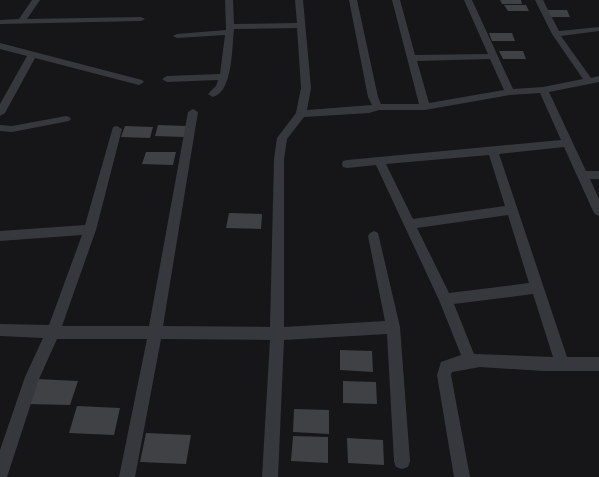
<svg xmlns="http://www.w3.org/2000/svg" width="599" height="477" font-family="'DejaVu Sans',sans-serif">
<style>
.building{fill:#404145}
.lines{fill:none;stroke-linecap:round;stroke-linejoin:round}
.minor{fill:#37383d;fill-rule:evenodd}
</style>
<rect width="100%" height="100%" fill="#161618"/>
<path class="building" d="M500,0H521L522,4H502Z
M504,5H526L529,11H508Z
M545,10H567L570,17H549Z
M489,33H512L515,41H492Z
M499,51H523L526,59H503Z
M158,125L187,126L184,137L155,136Z
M125,126L153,127L150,138L121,137Z
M146,152H176L173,165L142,164Z
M229,213L262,214L261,229L226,228Z
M340,350L372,351L373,372L340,370Z
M37,379L78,381L70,405L28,404Z
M343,381L376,382L377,404L343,403Z
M77,406L120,408L114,435L69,433Z
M294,409L329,410V434L293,432Z
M146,433L191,435L186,464L140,462Z
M293,436L328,437V463L291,461Z
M347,438L383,440L384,465L348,463Z"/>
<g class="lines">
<path class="minor" d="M32,0H40L27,19L141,17L145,19L141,21L0,24V20L19,19Z
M225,0H233L234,24L297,23L295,0H303L311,88L307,110L372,105L368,97L349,0H357L378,97L381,104H419L392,0H400L415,55L488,54L464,0H472L513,89L543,87L583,79L552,34L535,0H543L559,31L599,27V31L561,36L591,78L599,76V82L549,92L586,171H599V179H590L599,199V216L595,214L593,211L564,147L499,154L567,357H599V371H544L480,367L452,372L451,375L470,477H454L437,375L441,362L461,355L439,300L376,165L347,168L343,167L342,164L343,161L347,160L561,140L540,93L510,95L425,110H379L369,113L304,117L287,139L284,159V327L385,321L368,236L370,233L374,231L378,233L400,327L410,461L408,467L402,469L396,467L394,461L387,334L284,340L278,477H262L270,340L161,339L135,477H119L147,339H57L39,379L8,474L7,477H0V450L25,377L43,338L0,336V324L49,325L82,235L0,241V231L85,225L113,127L117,126L122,129L96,230L62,326H149L188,112L193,109L198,112L163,326L270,327L274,159L277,138L296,113L301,88L297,28L234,29C232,46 233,92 213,97L208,94L216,86L218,80L167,82L162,79L167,76L220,74L225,35L177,38L173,36L177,34L226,30ZM490,59L504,90L429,103L417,61ZM489,155L505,206L413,219L386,164ZM508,215L529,283L449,293L417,228ZM533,294L553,357L474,354L454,304Z
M0,43L142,80L144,82L139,85L35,58L5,113L0,116V104L27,56L0,49Z
M66,116L69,117L71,119L69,121L12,132L0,131V125L12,126Z"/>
</g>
</svg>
